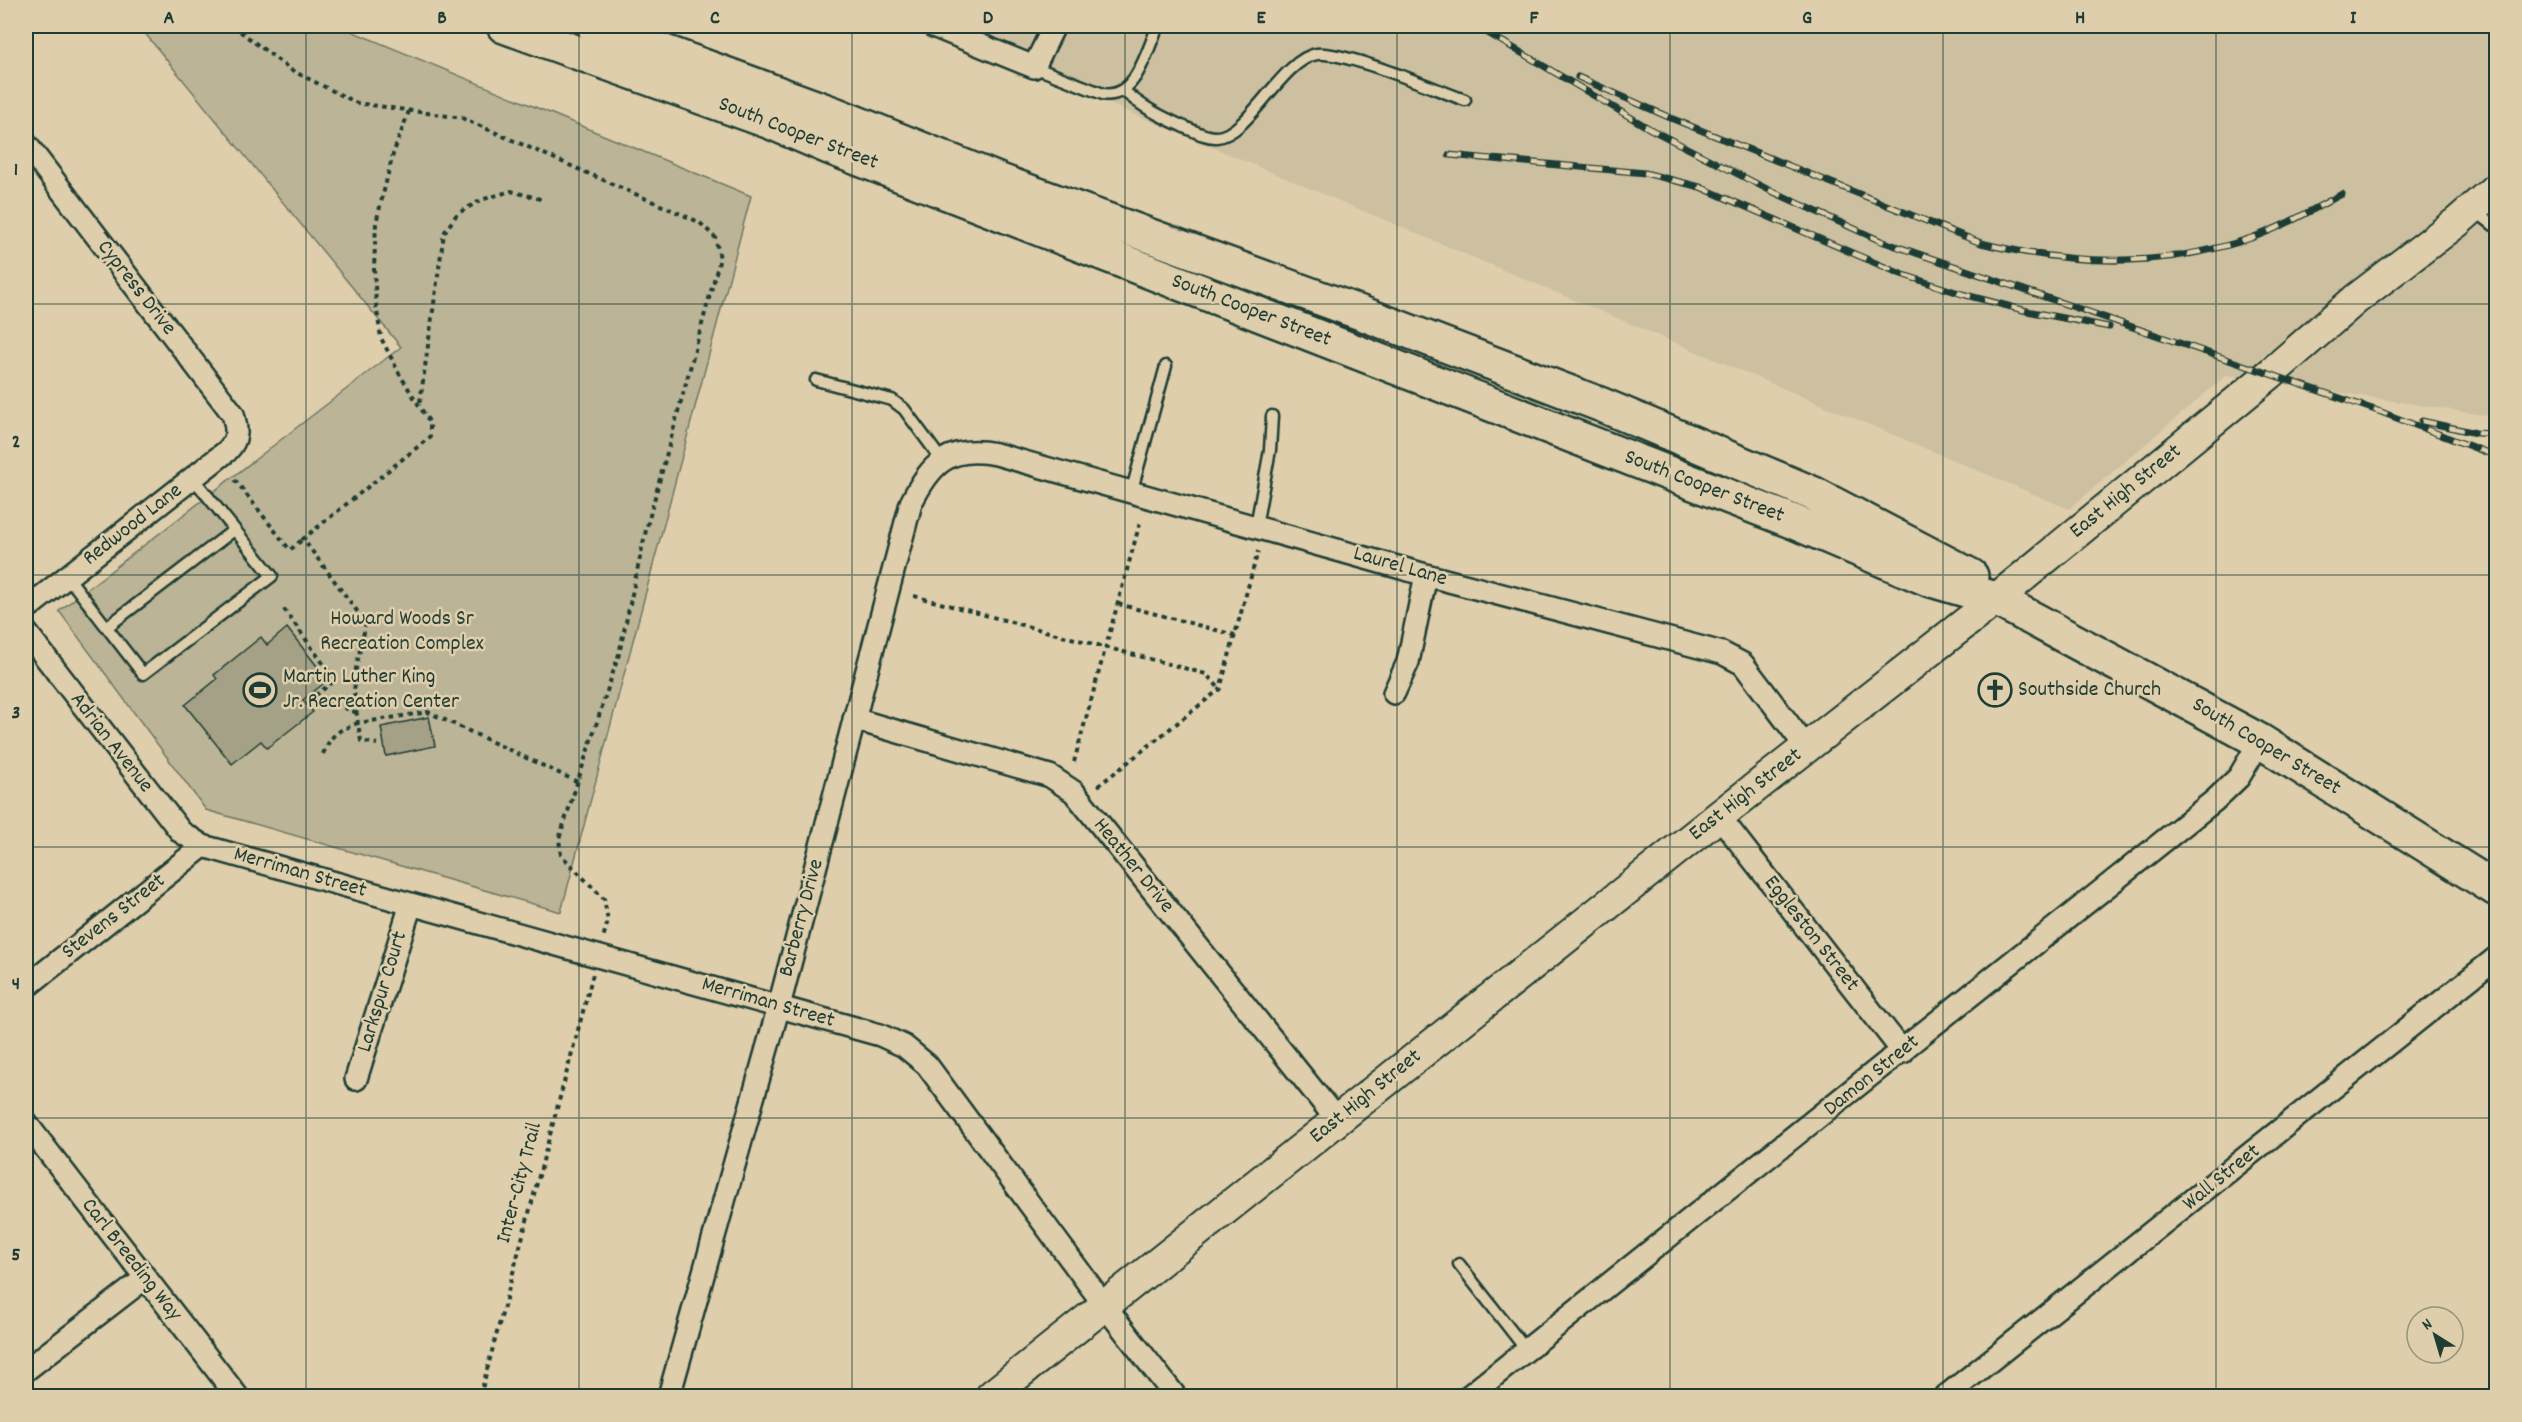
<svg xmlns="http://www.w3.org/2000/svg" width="2522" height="1422" font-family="Dekko,sans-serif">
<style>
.built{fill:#cdc0a0}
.green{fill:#bcb496;stroke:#6e7865;stroke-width:1.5}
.building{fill:#a4a186;stroke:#1f3d34;stroke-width:1.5}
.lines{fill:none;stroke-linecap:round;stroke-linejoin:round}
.lane-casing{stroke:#1f3d34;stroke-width:15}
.street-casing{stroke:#1f3d34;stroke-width:26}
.secondary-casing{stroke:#1f3d34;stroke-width:34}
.primary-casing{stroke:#1f3d34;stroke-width:38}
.path{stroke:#1f3d34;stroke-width:4;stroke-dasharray:4.5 4.5;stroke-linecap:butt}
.lane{stroke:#dfceab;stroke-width:10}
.street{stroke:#dfceab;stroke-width:21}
.secondary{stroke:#dfceab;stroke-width:30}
.primary{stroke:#dfceab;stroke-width:33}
.rail-casing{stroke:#1f3d34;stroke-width:7}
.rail{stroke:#dfceab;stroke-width:4.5;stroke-dasharray:14;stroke-linecap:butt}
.grid{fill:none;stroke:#1f3d34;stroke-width:1.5;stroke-opacity:0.55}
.labels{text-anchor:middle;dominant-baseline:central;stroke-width:5;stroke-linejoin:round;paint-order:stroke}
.street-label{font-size:22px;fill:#1f3d34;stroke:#dfceab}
.park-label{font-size:22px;fill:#274339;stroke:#dfceab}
.poi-label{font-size:22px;fill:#1f3d34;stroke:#dfceab;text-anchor:start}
.neatline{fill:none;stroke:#1f3d34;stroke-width:2}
.grid-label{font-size:20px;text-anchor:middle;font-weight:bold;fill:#1f3d34}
</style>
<rect width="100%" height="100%" fill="#dfceab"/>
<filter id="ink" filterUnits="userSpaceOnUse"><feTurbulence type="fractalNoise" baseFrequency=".0167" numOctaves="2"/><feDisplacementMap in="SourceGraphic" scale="12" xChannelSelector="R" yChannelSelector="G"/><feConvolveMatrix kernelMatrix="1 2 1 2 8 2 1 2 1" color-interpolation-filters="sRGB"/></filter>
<g filter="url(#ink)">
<path class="built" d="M925,26H2496V417L2227,375L2069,509Z"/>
<path class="green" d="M139,26H339L751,196L561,912L206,810L59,611L401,347Z"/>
<path class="building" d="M287,628L328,680L303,700L313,712L267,748L261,741L232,764L185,705L217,679L214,675L261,637L267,645Z
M429,717L435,746L386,756L381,727Z"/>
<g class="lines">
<g class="lane-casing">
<path id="lane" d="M1034,67L1103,94C1136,100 1147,49 1158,26
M1124,91C1142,107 1160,116 1182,126C1192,130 1206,138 1217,137C1249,135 1282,59 1317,54C1345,51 1434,89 1465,100
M2473,209L2496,227
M816,380L892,400L904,409L943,462
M1131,493L1166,366
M1256,526L1270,450L1272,416
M67,576L143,674L272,576L193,478
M107,627L234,530
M1459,1264L1527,1351"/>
</g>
<g class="street-casing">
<path id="street" d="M933,26L1034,67L1054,26
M26,144L233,414C237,429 239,439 227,451L26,609
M26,632L181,832L203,846L880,1035L904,1046L927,1065L1105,1306L1175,1396
M1394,693L1408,662L1426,575
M854,719L1050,776L1074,792L1337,1120
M1719,816L1903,1052
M26,987L203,846
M356,1079L411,904
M26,1123L237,1396
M26,1370L144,1279
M669,1396L779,1006L911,503C931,463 949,445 996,454L1426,575L1722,653L1743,664L1806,747
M1469,1396L2215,800L2239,777L2260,741
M1946,1396L2496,958"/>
</g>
<g class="secondary-casing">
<path id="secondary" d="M991,1396L1719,816L1996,599L2270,374L2356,299L2457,222L2496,188"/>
</g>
<g class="primary-casing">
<path id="primary" d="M504,26L773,123L829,147L1794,522L1928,579L1996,599L2260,741L2496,889
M594,26L837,115L1003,182L1361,313L1602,405L1814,494L1971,576"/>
</g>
<path class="path" d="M233,26L291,70L357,103L462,118L699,222L715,237L720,258L646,530L619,654L559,839L561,855L604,899L608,921L603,938
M409,111L393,154L376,223L374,268L376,304L381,338L400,375L430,423V437L303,539L366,623L356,668L354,693L358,723L428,712L578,782
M420,402L444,233L457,214L481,200L511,191L544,200
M235,480L290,550L303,539
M914,596L1206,674L1220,689
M1118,604L1235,635
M284,609L335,680L315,696L357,713
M323,754C332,733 337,731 358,723L361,741L377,744
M1074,762L1141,519
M1098,786L1220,689L1258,551
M480,1396L593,974"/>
<use href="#lane" class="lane"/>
<use href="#street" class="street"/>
<use href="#secondary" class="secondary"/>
<use href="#primary" class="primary"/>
<g class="rail-casing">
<path id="rail" d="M1476,26L1652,130L1767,189L1881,241L2381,412L2496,456
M1578,77L1673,119L1981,243C2070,265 2164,268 2251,238C2283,227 2312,210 2342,194
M1449,155L1645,173L1700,187L1901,274L1962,294L2027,311L2109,327
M2422,421L2476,433L2496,434"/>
</g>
<use href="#rail" class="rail"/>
</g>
</g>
<path class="grid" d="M306,26V1396M579,26V1396M852,26V1396M1125,26V1396M1397,26V1396M1670,26V1396M1943,26V1396M2216,26V1396M26,304H2496M26,575H2496M26,847H2496M26,1118H2496"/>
<defs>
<g id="stadium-ring" transform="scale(1.725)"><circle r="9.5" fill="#dfceab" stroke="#1f3d34" stroke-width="1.5"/><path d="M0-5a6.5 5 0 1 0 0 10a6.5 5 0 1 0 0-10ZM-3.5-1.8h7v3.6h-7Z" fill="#1f3d34"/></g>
<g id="church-ring" transform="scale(1.725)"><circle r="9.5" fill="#dfceab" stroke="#1f3d34" stroke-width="1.5"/><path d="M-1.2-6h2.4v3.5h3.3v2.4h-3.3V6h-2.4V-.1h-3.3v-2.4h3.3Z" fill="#1f3d34"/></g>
</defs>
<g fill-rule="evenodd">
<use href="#stadium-ring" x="260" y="690"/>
<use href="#church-ring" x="1995" y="690"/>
</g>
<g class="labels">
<g class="street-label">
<text transform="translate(798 134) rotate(21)">South Cooper Street</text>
<text transform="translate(136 288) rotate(52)">Cypress Drive</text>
<text transform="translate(1251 311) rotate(21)">South Cooper Street</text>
<text transform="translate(1704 487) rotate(21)">South Cooper Street</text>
<text transform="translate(2126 492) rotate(-39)">East High Street</text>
<text transform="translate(133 525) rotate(-38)">Redwood Lane</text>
<text transform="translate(1400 567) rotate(16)">Laurel Lane</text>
<text transform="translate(111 743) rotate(52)">Adrian Avenue</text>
<text transform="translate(2266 747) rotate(31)">South Cooper Street</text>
<text transform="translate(1746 795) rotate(-38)">East High Street</text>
<text transform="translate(1133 866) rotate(51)">Heather Drive</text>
<text transform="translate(300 873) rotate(16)">Merriman Street</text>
<text transform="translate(114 917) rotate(-38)">Stevens Street</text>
<text transform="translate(802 918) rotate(-75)">Barberry Drive</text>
<text transform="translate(1811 934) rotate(52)">Eggleston Street</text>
<text transform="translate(383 992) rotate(-73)">Larkspur Court</text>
<text transform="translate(768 1003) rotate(16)">Merriman Street</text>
<text transform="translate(1872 1076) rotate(-39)">Damon Street</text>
<text transform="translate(1366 1097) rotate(-39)">East High Street</text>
<text transform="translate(2222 1178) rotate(-39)">Wall Street</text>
<text transform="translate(520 1183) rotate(-75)">Inter-City Trail</text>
<text transform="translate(131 1260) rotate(52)">Carl Breeding Way</text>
</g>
<g class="park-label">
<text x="402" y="619">Howard Woods Sr<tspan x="402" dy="25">Recreation Complex</tspan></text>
</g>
<g class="poi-label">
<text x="283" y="677">Martin Luther King<tspan x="283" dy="25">Jr. Recreation Center</tspan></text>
<text x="2018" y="690">Southside Church</text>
</g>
</g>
<rect width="2522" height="1422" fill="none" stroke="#dfceab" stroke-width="66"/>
<g transform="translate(2435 1335) rotate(323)"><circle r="28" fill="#dfceab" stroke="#92947b" stroke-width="1.5"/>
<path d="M0-4.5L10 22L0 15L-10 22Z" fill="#1f3d34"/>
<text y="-9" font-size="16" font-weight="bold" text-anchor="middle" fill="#1f3d34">N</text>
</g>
<rect x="33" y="33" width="2456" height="1356" class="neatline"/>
<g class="grid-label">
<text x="169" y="23">A</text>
<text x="442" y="23">B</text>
<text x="715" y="23">C</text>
<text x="988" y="23">D</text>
<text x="1261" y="23">E</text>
<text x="1534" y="23">F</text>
<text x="1807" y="23">G</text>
<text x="2080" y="23">H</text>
<text x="2353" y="23">I</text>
<text x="16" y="175">1</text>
<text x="16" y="447">2</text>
<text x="16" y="718">3</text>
<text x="16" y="989">4</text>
<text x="16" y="1260">5</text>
</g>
</svg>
